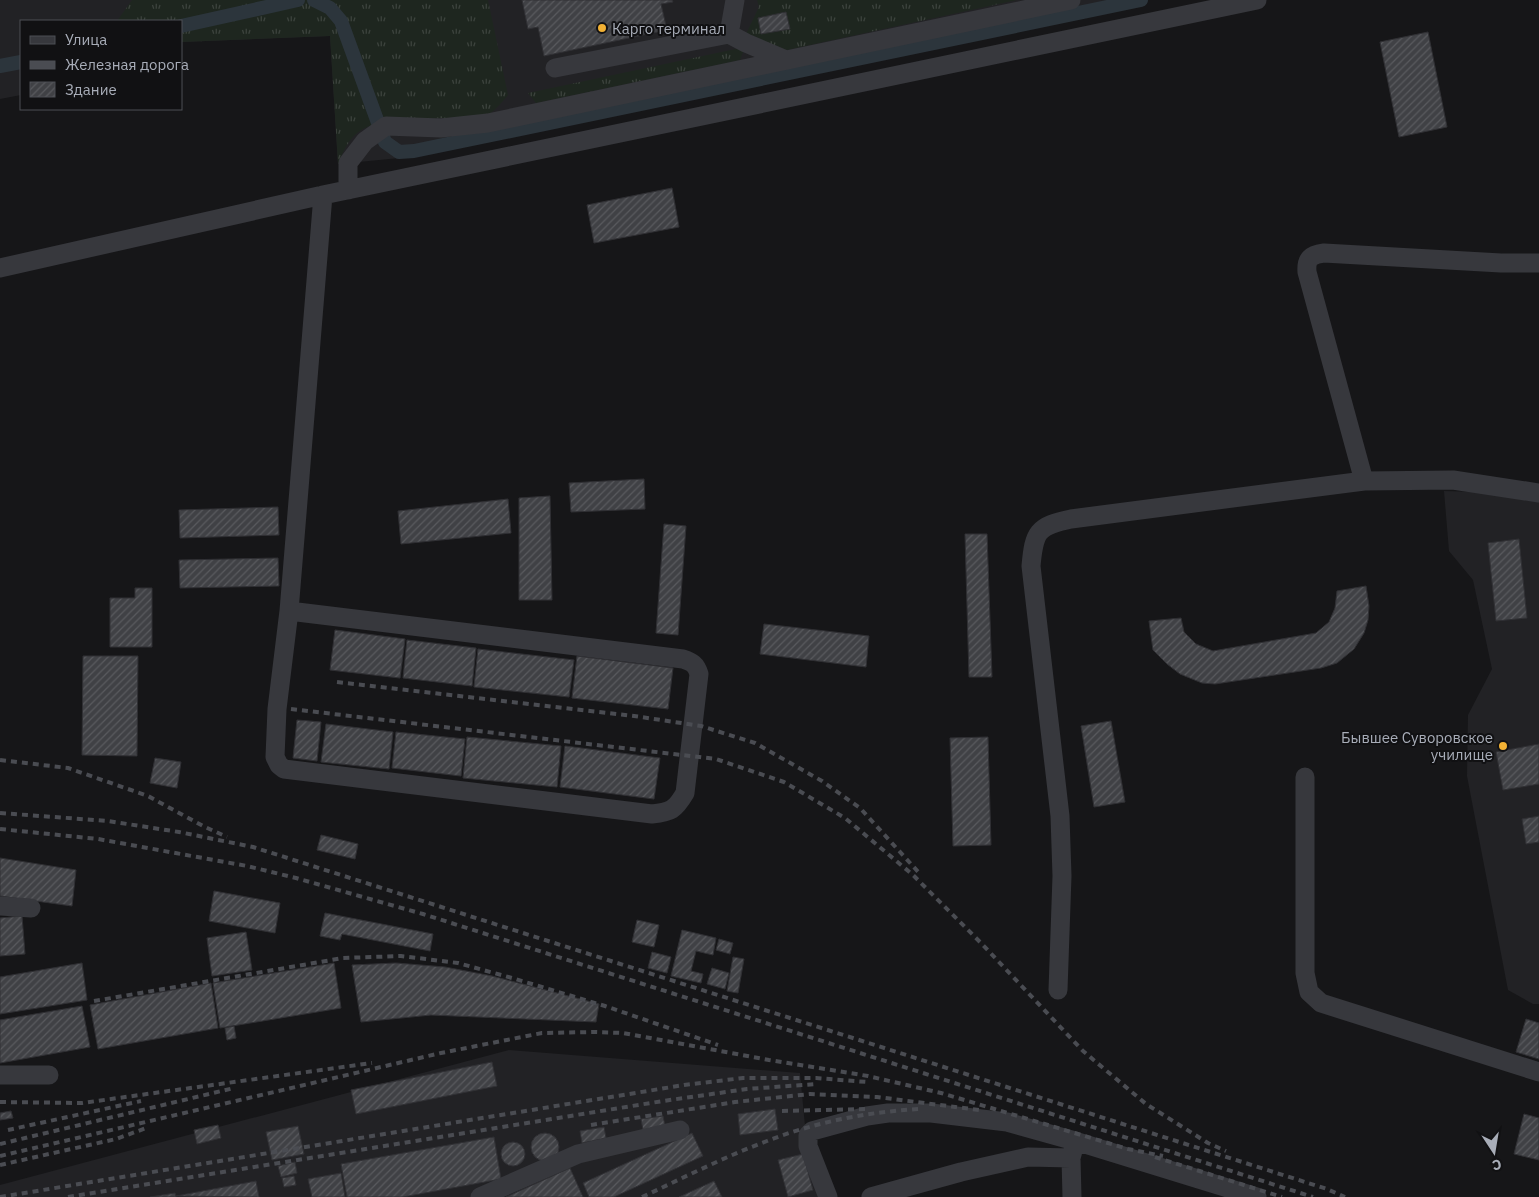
<svg xmlns="http://www.w3.org/2000/svg" width="1539" height="1197" font-family="'IBM Plex Sans',sans-serif">
<style>
.built{fill:#222225}
.grass{fill:url(#grass-tufts)}
.lines{fill:none;stroke-linecap:round;stroke-linejoin:round}
.canal{stroke:#2c353c;stroke-width:14}
.building{fill:url(#building-hatch);stroke:#303034}
.minor{stroke:#37383d;stroke-width:19}
.rail{stroke:#4a4c52;stroke-width:4;stroke-dasharray:6 5;stroke-linecap:butt}
.poi-dot{fill:#f2b134;stroke:#111113;stroke-width:2}
.labels{text-anchor:middle;dominant-baseline:central;stroke-width:4;stroke-linejoin:round;paint-order:stroke}
.poi-label{font-size:15px;fill:#a8adb8;stroke:#111113;text-anchor:start}
</style>
<defs>
<pattern id="grass-tufts" width="24" height="20" patternUnits="userSpaceOnUse" patternTransform="scale(1.25)"><rect width="24" height="20" fill="#1e261f"/><path d="M3 7l-1-3M5 7V3M7 7l1-3M15 17l-1-3M17 17v-4M19 17l1-3" fill="none" stroke="#3c433d"/></pattern>
<pattern id="building-hatch" width="6" height="6" patternUnits="userSpaceOnUse" patternTransform="scale(1.25)"><rect width="6" height="6" fill="#404145"/><path d="M-1 1l2-2M0 6l6-6M5 7l2-2" fill="none" stroke="#595a5e"/></pattern>
</defs>
<rect width="100%" height="100%" fill="#161618"/>
<path class="built" d="M0,0H1122L420,156L338,164L330,36L181,42V21H21V95L0,99Z
M1444,491L1481,492L1539,500V1004H1533L1508,990L1467,776L1468,715L1492,669L1473,580L1449,551Z
M509,1050L800,1073L805,1126L819,1197H0V1185Z"/>
<path class="grass" d="M132,0H488L508,95C503,101 496,110 489,114C477,120 460,118 447,118C433,118 419,120 405,121C367,123 353,126 338,164L330,36L181,42V21H117Z
M757,0H1017L787,50L745,36L759,7Z
M745,47L740,60L536,103L528,93Z"/>
<g class="lines">
<path class="canal" d="M314,0L330,8L341,21L385,142L399,152L414,151L1141,0
M181,26L298,0
M0,66L21,62"/>
</g>
<path class="building" d="M522,0H672L673,2L661,4L667,30L544,56L538,27L528,29Z
M786,12L790,29L761,34L758,18Z
M1428,32L1447,127L1399,137L1380,42Z
M672,188L679,227L594,243L587,205Z
M644,479L645,509L571,512L569,483Z
M550,496L552,600H519V498Z
M508,499L511,533L401,544L398,511Z
M278,507L279,535L180,538L179,510Z
M664,524L686,526L678,635L656,633Z
M965,534H987L992,677H969Z
M1519,539L1527,618L1496,621L1488,543Z
M278,558L279,586L180,588L179,560Z
M1366,586L1369,606L1368,620L1364,633L1354,649L1337,663L1321,668L1215,684L1202,683L1180,674L1167,664L1153,650L1149,621L1181,618L1184,632L1196,644L1213,651L1316,633L1329,622L1335,608L1337,591Z
M135,588H152V647H110V598H135Z
M764,624L869,636L866,667L760,654Z
M335,630L405,639L400,678L330,670Z
M407,640L476,648L472,686L403,678Z
M478,649L574,660L569,697L474,687Z
M83,656H138L137,756L82,755Z
M577,656L673,668L668,709L572,698Z
M297,720L321,722L317,761L293,758Z
M1111,721L1125,802L1094,807L1081,726Z
M326,724L393,732L389,769L321,762Z
M396,732L465,739L461,776L392,768Z
M467,737L561,746L557,787L463,778Z
M988,737L991,845L953,846L950,738Z
M1539,744V784L1503,790L1496,752Z
M565,746L660,758L654,799L560,787Z
M155,758L181,762L177,788L150,783Z
M1539,816V842L1526,844L1522,819Z
M321,835L358,844L355,859L317,850Z
M0,858L76,870L72,906L0,896Z
M214,891L280,903L275,933L209,921Z
M325,913L433,934L430,951L342,934L340,940L320,936Z
M22,916L25,954L0,956V918Z
M637,920L659,925L654,947L632,942Z
M682,930L716,938L713,955L696,951L691,971L703,974L701,983L671,976Z
M246,932L252,970L212,976L207,938Z
M719,939L733,943L730,954L716,950Z
M652,952L671,957L667,973L648,968Z
M733,957L744,959L738,993L727,991Z
M82,963L87,1000L0,1014V977Z
M334,963L341,1008L220,1028L213,983Z
M396,963L445,967L492,976L599,1004L596,1022L431,1015L361,1022L352,965Z
M712,968L729,973L725,989L707,984Z
M211,983L218,1028L98,1049L90,1005Z
M82,1006L90,1047L0,1063V1020Z
M1526,1019L1539,1023V1059L1516,1052Z
M234,1026L236,1038L227,1040L225,1028Z
M492,1062L497,1086L356,1114L351,1090Z
M775,1109L778,1130L740,1135L738,1114Z
M11,1111L13,1118L0,1120V1113Z
M1524,1114L1539,1118V1160L1514,1154Z
M663,1116L665,1126L643,1130L641,1119Z
M218,1125L221,1138L197,1144L194,1130Z
M298,1126L304,1154L272,1160L266,1132Z
M604,1127L606,1138L582,1143L580,1131Z
M692,1133L703,1156L614,1197H589L583,1183Z
M531 1147a14 14 0 1 1 28 0a14 14 0 1 1-28 0Z
M494,1137L501,1179L403,1197H347L341,1164Z
M501 1154a12 12 0 1 1 24 0a12 12 0 1 1-24 0Z
M803,1154L813,1190L788,1197L778,1160Z
M295,1162L297,1173L281,1177L278,1166Z
M570,1168L583,1197H506Z
M341,1173L345,1197H312L308,1179Z
M294,1176L296,1185L284,1187L282,1178Z
M256,1181L259,1197L176,1196Z
M714,1181L722,1197H679Z
M175,1193L176,1197H150Z"/>
<g class="lines">
<path class="minor" d="M729,34L735,0
M555,68L729,34L746,43L786,60
M348,190V163L365,141L386,126L441,128L488,123L1071,0
M0,268L323,195L1257,0
M1364,481L1453,480L1539,493
M289,611L683,659C692,662 696,664 699,674L685,793C675,810 671,812 652,814L284,769L279,765L275,757L277,709L289,611L323,195
M1305,777V973L1309,992L1321,1003L1539,1072
M0,906L31,908
M1058,990L1062,876L1060,816L1031,566C1034,532 1037,526 1071,519L1364,481L1307,272C1306,259 1310,255 1324,253L1501,263H1539
M0,1075H49
M480,1197L578,1154L680,1130
M828,1197L808,1146V1135L812,1131L867,1116L888,1113H931L1007,1122L1075,1141L1257,1197
M871,1197L961,1172L1028,1157L1071,1158
M1072,1197L1071,1158L1074,1147"/>
<path class="rail" d="M337,682L634,716L701,726L755,743L822,781L860,808L921,875
M291,709L716,759L784,782L845,818L913,875L982,944L1083,1051L1146,1104L1208,1143L1226,1151
M0,760L68,768L148,796L203,826L227,837
M0,813L108,821L179,832L253,847L1327,1189L1345,1197
M0,829L98,839L247,866L296,878L423,914L1313,1197
M94,1001L343,958L401,956L458,963L512,978L605,1006L718,1045
M0,1102L82,1103L372,1063
M782,1111L870,1109
M591,1125L735,1102L810,1094L877,1097L979,1110
M8,1130L141,1101
M0,1144L234,1088
M0,1156L441,1053L542,1033L595,1032L623,1033L769,1060L868,1076L941,1093L1128,1149L1163,1156
M1155,1157L1282,1197
M0,1165L116,1139L149,1127
M0,1197L684,1085L743,1078H816L867,1082
M68,1197L663,1101L747,1089L817,1084
M642,1197C683,1178 724,1157 767,1141C816,1122 867,1112 919,1109"/>
</g>
<g class="poi-dot">
<circle cx="602" cy="28" r="5"/>
<circle cx="1503" cy="746" r="5"/>
</g>
<g class="labels">
<g class="poi-label">
<text x="612" y="28">Карго терминал</text>
<text x="1493" y="737" text-anchor="end">Бывшее Суворовское<tspan x="1493" dy="17">училище</tspan></text>
</g>
</g>
<rect x="20" y="20" width="162" height="90" fill="#111113" stroke="#4d4f55"/>
<rect x="30" y="36" width="25" height="8" fill="#37383d" stroke="#4d4f55"/>
<text x="65" y="45" font-size="15" fill="#a8adb8">Улица</text>
<rect x="30" y="61" width="25" height="8" fill="#4a4c52" stroke="#4d4f55"/>
<text x="65" y="70" font-size="15" fill="#a8adb8">Железная дорога</text>
<rect x="30" y="82" width="25" height="15" fill="url(#building-hatch)" stroke="#4d4f55"/>
<text x="65" y="95" font-size="15" fill="#a8adb8">Здание</text>
<g transform="translate(1494 1152) rotate(168)" stroke="#111113" stroke-width="4" paint-order="stroke">
<path d="M0-4L9 19L0 12L-9 19Z" fill="#a8adb8"/>
<text y="-8" font-size="14" font-weight="bold" text-anchor="middle" fill="#a8adb8">С</text>
</g>
</svg>
